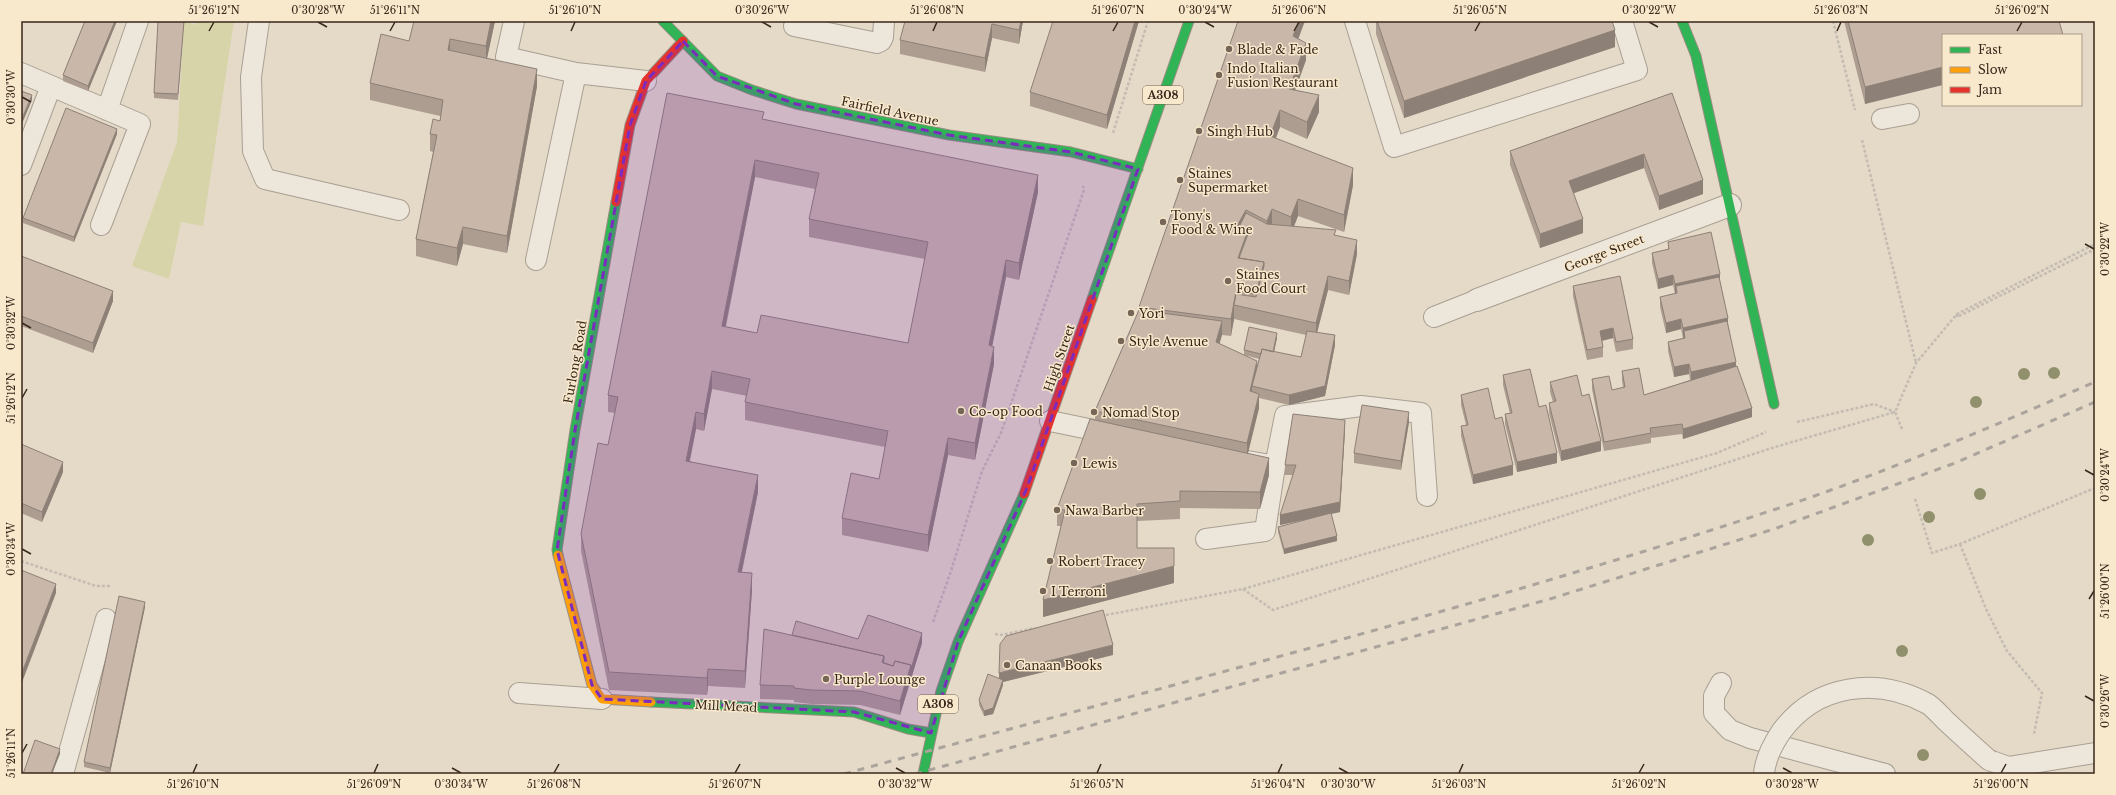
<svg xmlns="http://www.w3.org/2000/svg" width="2116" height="795" font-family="'Libre Baskerville',serif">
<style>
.green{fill:#d7d4a9}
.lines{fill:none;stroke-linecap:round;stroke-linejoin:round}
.lane-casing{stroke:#a99f92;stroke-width:22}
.street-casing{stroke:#a99f92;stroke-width:24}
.fast-casing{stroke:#998e82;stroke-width:11}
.slow-casing{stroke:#998e82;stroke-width:11}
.jam-casing{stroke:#998e82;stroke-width:11}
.path{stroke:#c4bcb2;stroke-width:2.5;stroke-dasharray:3 2;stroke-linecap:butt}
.lane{stroke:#ece6db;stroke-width:20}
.street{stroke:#ece6db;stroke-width:22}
.fast{stroke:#30b455;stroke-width:9}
.slow{stroke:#ff9f0a;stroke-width:9}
.jam{stroke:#e5322d;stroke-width:9}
.rail{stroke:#aba49c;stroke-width:3;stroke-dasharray:7 7;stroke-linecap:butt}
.lane-bridge-casing{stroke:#a99f92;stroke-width:22;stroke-linecap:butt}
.lane-bridge{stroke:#ece6db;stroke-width:20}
.tree{fill:#90916c}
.wall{fill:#ad9d91;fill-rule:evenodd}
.shaded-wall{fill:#8d8076}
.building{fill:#c9b7a9;stroke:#8d8076;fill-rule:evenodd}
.marked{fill:#7b2cbf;fill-opacity:0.2;stroke:#7b2cbf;stroke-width:3;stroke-dasharray:8 5;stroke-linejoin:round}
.ticks{fill:none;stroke:#38271b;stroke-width:1.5}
.poi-dot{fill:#756658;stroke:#f8e8cc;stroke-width:1.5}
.labels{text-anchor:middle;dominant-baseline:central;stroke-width:3;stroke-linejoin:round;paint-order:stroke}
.shield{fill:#f8e8cc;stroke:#726150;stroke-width:1}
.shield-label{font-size:11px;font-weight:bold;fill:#38271b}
.poi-label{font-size:12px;fill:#38271b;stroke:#f8e8cc;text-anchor:start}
.street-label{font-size:12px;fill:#38271b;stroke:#f8e8cc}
.neatline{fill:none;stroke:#38271b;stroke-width:1.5}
.ticks-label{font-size:10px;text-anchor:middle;fill:#38271b}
</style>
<rect width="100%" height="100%" fill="#e5dac8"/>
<path class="green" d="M184,21L196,25L197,21H234L203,226L181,222L169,279L132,266L177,142Z"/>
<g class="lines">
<g class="lane-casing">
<path id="lane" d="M259,21L251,77L253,151L265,179L399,210
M514,21L506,57L576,73
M1355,21L1394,147L1637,70L1622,21
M794,26L877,43L881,41L883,37L884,21
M21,73L140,124L101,225
M107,110L138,21
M1882,119L1909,114
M21,165L51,86
M536,260L576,73L646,81
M1434,317L1477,300
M1050,421L1113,434
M1242,460L1275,466L1285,416L1361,406L1421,413L1427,496
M1206,539L1265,531L1275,466
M1721,683L1714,696V713L1730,730L1750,738L1885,774
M519,693L602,699
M1989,760L2008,767L2095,753
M63,774L106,619"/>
</g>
<g class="street-casing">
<path id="street" d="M1477,300L1730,205"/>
</g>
<g class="fast-casing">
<path id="fast" d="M663,21L717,76L752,90L796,104L949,135L1071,152L1138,169
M1682,21L1696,56L1774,404
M1092,299L1189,21
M558,555L557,550L575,430L616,202
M651,702L854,712L908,729L931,733
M923,774L941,691L958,642L1024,494"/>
</g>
<g class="slow-casing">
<path id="slow" d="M558,555L592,685L602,699L651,702"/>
</g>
<g class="jam-casing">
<path id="jam" d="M616,202L630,125L646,81L683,41
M1024,494L1092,299"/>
</g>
<path class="path" d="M1833,21L1855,110
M1113,133L1148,21
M1862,140L1916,363
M1957,314V317L2095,249
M1797,422L1874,404L1895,412
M1902,429L1895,412L1916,363L1957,314L2095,244
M1915,499L1932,553L1960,544L2095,488
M1960,544L1986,609L2007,651L2042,693L2034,734
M21,561L96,586H111
M1243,589L1273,610L1775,447L1895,412
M1101,616L1243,589L1717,453L1766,432
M933,622L950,574L982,471L1001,433L1084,190L1083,186
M995,634L1001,635L1035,628"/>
<use href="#lane" class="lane"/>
<use href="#street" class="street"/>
<use href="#fast" class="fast"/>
<use href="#slow" class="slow"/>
<use href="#jam" class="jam"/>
<path class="rail" d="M844,774C1153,689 1465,612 1770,511C1881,475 1988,428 2095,382
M915,774L1550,599L1774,529L1955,463L2095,402"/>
<g class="lane-bridge-casing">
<path id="lane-bridge" d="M1764,774C1765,759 1773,744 1781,732C1816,684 1877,676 1928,704C1934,708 1940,715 1946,721C1960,734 1974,747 1989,760"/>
</g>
<use href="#lane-bridge" class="lane-bridge"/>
</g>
<g class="tree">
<circle cx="2054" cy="373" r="6"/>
<circle cx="2024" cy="374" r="6"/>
<circle cx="1976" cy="402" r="6"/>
<circle cx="1980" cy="494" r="6"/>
<circle cx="1929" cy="517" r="6"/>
<circle cx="1868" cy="540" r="6"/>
<circle cx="1902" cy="651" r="6"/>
<circle cx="1923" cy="755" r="6"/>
</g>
<path class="wall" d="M85,21H117L88,91L63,81V75Z
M184,21L178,100L154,98V93Z
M495,21L487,58L537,86L507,253L463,244L457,266L416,256V239L433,152L430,151V134L440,121V116L370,100V83L409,41Z
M905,21H1023L1019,44L992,38L985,72L900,54V40Z
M1139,21L1107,129L1030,106V92Z
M1376,21H1612L1615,47L1404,118L1376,34Z
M1844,21H2059L1865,104Z
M1298,39L1306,60L1295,91L1319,112L1307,139L1280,127L1276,138L1353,185L1344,232L1298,216L1294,226L1336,235L1357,254L1349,295L1328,290L1317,332L1335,345L1325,396L1289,405L1259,398V408L1248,453L1269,475L1260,509L1180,508V519L1137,521V548L1174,583L1043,617L1061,526H1057V509L1095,420V411L1139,310V307ZM1234,319L1306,335L1301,357L1274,352L1277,338L1244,350V355L1259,359L1257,366L1219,344L1222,335L1231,336Z
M1672,93L1703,194L1659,210L1644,168L1573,193L1583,233L1540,248L1510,165V151Z
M764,119L1038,192L1019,280L1006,277L992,346L994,364L975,460L948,455L928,552L842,535V518L879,479L885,447L745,420V402L747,396L712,389L704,431L696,429L690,461L758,492L742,572L752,590L745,688L708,686L707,695L609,690L581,551V534L608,445L615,413L608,412V395ZM755,177L815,189L809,219V237L925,259L908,343L757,333L726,327Z
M117,134L74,242L23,223V218Z
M1668,242L1720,280L1736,366L1752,417L1683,439L1682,434L1651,438V443L1604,451L1592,389V379L1612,390L1623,387L1622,381V371L1644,395L1690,380L1689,374L1674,377L1668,351V342L1683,338L1681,329L1666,333L1660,307V297L1676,293L1675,294L1673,285L1658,289L1652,263V253L1668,250Z
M21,256L113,301L93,353L21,326Z
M1573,286L1633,339V349L1616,352L1613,338L1602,341L1603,347V357L1587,360L1573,296Z
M1503,375L1539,407L1557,463L1517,472L1505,424V414H1510L1503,385Z
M1550,382L1582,396L1601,451L1561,461L1549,413V403L1553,402L1550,392Z
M1461,395L1495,419L1513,475L1473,484L1461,436V426L1466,425L1461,405Z
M1409,422L1401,470L1354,463V453Z
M1345,430L1340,512L1331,514L1337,541L1284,554L1278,532V527L1322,516L1280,525L1293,475H1285V465Z
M21,444L63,472L42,522L21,513Z
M145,607L110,773L84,767V762Z
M792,635L922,643L900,715L860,705L811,704L794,702V700L760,699V685Z
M1113,655L1003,682V685L993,714L984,716L979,705V700L999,678Z"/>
<path class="shaded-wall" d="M115,21H117L88,91V86Z
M491,21H495L486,63V46Z
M1021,21H1023L1019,44V30Z
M1135,21H1139L1107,129V115Z
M1299,21H1305L1293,53V36Z
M992,24V38L985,72V58Z
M1615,30V47L1404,118V101Z
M450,39V56L448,50Z
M1306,43V60L1289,107V89Z
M1943,67V85L1865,104V87Z
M537,69V86L507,253V236Z
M32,95V100L21,126V121Z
M1319,95V112L1307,139V122Z
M1280,110V127L1270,153V136Z
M117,129V134L74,242V237Z
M1644,154V168L1569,195V181Z
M755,160V177L722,343V326Z
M1353,168V185L1344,232V215Z
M1038,175V192L1019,280V263Z
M1703,180V194L1659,210V196Z
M1298,199V216L1291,234V217Z
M1272,209V227L1267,238V221Z
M1246,210V227L1237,226Z
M1583,219V233L1540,248V234Z
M463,227V244L457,266V248Z
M1248,230V247L1243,262L1238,258Z
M1357,240V254L1349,295V281Z
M1006,260V277L989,362V345Z
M1264,262V279L1256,311V294Z
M1720,274V284L1676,286V293L1675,294V284Z
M1673,275V285L1658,289V279Z
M1328,276V290L1316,337V323Z
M113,291V301L93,353V343Z
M1236,291V306L1234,305V319L1231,336V319Z
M1728,318V328L1684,331V338H1683V328Z
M1681,319V329L1666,333V323Z
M1222,321V335L1216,356V342Z
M1613,328V338L1600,341V331Z
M1277,333V338L1272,361V356Z
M1335,335V345L1325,396L1289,405V395Z
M994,347V364L975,460V443Z
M1257,361V375L1252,386V396L1250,391Z
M1736,362V372L1691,382V372Z
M1689,364V374L1674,377V367Z
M712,371V389L704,431V414Z
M1259,394V408L1247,457V443Z
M1752,408V417L1683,439V429Z
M696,412V429L686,478V461Z
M1409,412V422L1401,470V461Z
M1345,420V430L1340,512L1280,525V515Z
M948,438V455L928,552V535Z
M1601,441V451L1561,461V451Z
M1557,453V463L1517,472V462Z
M1269,458V475L1260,509V492Z
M63,462V472L42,522V512Z
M1513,465V475L1473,484V475Z
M758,475V492L738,589V572Z
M1337,536V541L1284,554V549Z
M1174,566V583L1043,617V600Z
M752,573V590L745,688V671Z
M56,584V593L21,685V675Z
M145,602V607L110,773V768Z
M922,633V643L900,715V701L911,665Z
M1113,645V655L1003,682V685L993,714L984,716V711L999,683V673Z
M708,669V686L707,695V678Z
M60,749V754L52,774H51Z"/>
<path class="building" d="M85,21H115L88,86L63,75Z
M158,21H184L178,94L154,93Z
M414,21H491L486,46L450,39L448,50L537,69L507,236L463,227L457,248L416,239L437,135L430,134L433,119L440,121L443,100L370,83L381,34L409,41Z
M905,21H1021L1019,30L992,24L985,58L900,40Z
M1053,21H1135L1107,115L1030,92Z
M1238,21H1299L1293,36L1306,43L1289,89L1319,95L1307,122L1280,110L1270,136L1353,168L1344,215L1298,199L1291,217L1272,209L1267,221L1246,210L1237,226L1248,230L1238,258L1264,262L1256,294L1236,291L1231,319L1139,307Z
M1377,21H1612L1615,30L1404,101Z
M1848,21H2059L2063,35H1943V67L1865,87Z
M21,91L32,95L21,121Z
M667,93L764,112L762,119L1038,175L1019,263L1006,260L989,345L994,347L975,443L948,438L928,535L842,518L851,473L879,479L888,431L745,402L750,379L712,371L704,414L696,412L686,461L758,475L738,572L752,573L745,671L708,669L707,678L609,672L581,534L598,443L608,445L618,397L608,395ZM755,160L819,173L809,219L928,242L908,343L761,315L757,333L722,326Z
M1672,93L1703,180L1659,196L1644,154L1569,181L1583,219L1540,234L1510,151Z
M66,108L117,129L74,237L23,218Z
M1246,213L1267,224L1336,230L1334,235L1357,240L1349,281L1328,276L1316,323L1234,305L1236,294L1256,297L1264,266V262L1239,258L1248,234V230L1239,227Z
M1711,232L1720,274L1675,284L1673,275L1658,279L1652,253L1669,249L1668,242Z
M21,256L113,291L93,343L21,316Z
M1620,276L1633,339L1616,342L1613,328L1600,331L1603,347L1587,350L1573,286Z
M1719,277L1728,318L1683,328L1681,319L1666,323L1660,297L1677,293L1676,286Z
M1139,310L1222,321L1216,342L1257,361L1250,391L1259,394L1247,443L1095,411Z
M1727,321L1736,362L1691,372L1689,364L1674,367L1668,342L1685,338L1684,331Z
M1249,327L1277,333L1273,352L1262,349L1261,354L1244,350Z
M1307,331L1335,335L1325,386L1289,395L1252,386L1262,349L1301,357Z
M1737,366L1752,408L1683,429L1682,424L1650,428L1651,433L1604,442L1592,379L1609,376L1612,390L1625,387L1622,371L1639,368L1644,395Z
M1530,369L1539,407L1546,405L1557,453L1517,462L1505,414L1512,413L1503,375Z
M1577,375L1582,396L1589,394L1601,441L1561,451L1549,403L1556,401L1550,382Z
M1488,388L1495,419L1502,417L1513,465L1473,475L1461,426L1468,425L1461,395Z
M1362,405L1409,412L1401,461L1354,453Z
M1293,414L1345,420L1340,502L1280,515L1296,465H1285Z
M1090,419L1269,458L1260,492L1180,491V501L1137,504V548H1174V566L1043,600L1065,510L1057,509Z
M21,444L63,462L42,512L21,503Z
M1331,513L1337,536L1284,549L1278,527Z
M21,570L56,584L21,675Z
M119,596L145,602L110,768L84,762Z
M1103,610L1113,645L999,673L1000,644L1006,636Z
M868,615L922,633L911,669V665L895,661L893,666L883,663L884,660V656L792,635L796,621L858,639Z
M764,629L884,656L882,662L893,666L895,661L911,665L900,701L860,691L811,690L794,688V686L760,685Z
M988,674L1003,680L993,708L984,711L979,700Z
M35,740L60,749L51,774H23Z"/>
<path class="marked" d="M683,41L717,76L796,104L949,135L1071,152L1138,169L1027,488L958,642L931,733L854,712L602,699L592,685L557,550L575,430L630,125L646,81Z"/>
<path class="ticks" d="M318,22L327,27M762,22L771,27M1205,22L1214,27M1649,22L1658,27M209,31L214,22M390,31L395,22M571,31L575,22M933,31L937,22M1113,31L1118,22M1294,31L1299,22M1475,31L1480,22M1837,31L1841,22M2017,31L2022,22M22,97L31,102M2085,244L2094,249M22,323L31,328M22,398L27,389M2085,470L2094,475M22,549L31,554M2089,599L2094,591M2085,696L2094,701M22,753L27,744M452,768L461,773M896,768L905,773M1339,768L1348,773M1783,768L1792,773M193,773L197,764M374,773L378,764M554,773L559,764M735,773L740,764M1097,773L1101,764M1278,773L1282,764M1459,773L1463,764M1639,773L1644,764M2001,773L2006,764"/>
<g class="poi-dot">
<circle cx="1229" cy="49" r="4"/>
<circle cx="1219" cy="75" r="4"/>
<circle cx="1199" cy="131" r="4"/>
<circle cx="1180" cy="180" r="4"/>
<circle cx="1163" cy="222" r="4"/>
<circle cx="1228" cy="281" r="4"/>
<circle cx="1131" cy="313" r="4"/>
<circle cx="1121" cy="341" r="4"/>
<circle cx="961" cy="411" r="4"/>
<circle cx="1094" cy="412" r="4"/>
<circle cx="1074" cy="463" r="4"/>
<circle cx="1057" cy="510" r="4"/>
<circle cx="1050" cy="561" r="4"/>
<circle cx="1043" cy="591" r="4"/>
<circle cx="1007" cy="665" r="4"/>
<circle cx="826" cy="679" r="4"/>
</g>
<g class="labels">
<g class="shield">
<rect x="1143" y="86" width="40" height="18" rx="3"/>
<rect x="918" y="695" width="40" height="18" rx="3"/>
</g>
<g class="shield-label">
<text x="1163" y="95">A308</text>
<text x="938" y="704">A308</text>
</g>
<g class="poi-label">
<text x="1237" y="49">Blade &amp; Fade</text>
<text x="1227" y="68">Indo Italian<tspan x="1227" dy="14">Fusion Restaurant</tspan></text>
<text x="1207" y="131">Singh Hub</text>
<text x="1188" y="173">Staines<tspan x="1188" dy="14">Supermarket</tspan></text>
<text x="1171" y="215">Tony's<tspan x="1171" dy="14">Food &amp; Wine</tspan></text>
<text x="1236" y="274">Staines<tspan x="1236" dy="14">Food Court</tspan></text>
<text x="1139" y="313">Yori</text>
<text x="1129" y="341">Style Avenue</text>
<text x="969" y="411">Co-op Food</text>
<text x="1102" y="412">Nomad Stop</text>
<text x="1082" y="463">Lewis</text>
<text x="1065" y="510">Nawa Barber</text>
<text x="1058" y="561">Robert Tracey</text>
<text x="1051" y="591">I Terroni</text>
<text x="1015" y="665">Canaan Books</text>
<text x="834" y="679">Purple Lounge</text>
</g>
<g class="street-label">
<text transform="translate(890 111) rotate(12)">Fairfield Avenue</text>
<text transform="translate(1604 253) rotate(-21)">George Street</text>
<text transform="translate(1059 358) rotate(-71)">High Street</text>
<text transform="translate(575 362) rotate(-80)">Furlong Road</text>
<text transform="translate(726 706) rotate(3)">Mill Mead</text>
</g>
</g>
<rect width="2116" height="795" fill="none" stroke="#f8e8cc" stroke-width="44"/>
<rect x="1942" y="34" width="140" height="72" fill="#f8e8cc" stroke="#ab9b85"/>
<rect x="1950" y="47" width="20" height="6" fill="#30b455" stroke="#ab9b85"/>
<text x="1978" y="54" font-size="12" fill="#38271b">Fast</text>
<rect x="1950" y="67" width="20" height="6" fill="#ff9f0a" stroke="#ab9b85"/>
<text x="1978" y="74" font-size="12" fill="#38271b">Slow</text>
<rect x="1950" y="87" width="20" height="6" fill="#e5322d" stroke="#ab9b85"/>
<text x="1978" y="94" font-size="12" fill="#38271b">Jam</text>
<rect x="22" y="22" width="2072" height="751" class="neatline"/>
<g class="ticks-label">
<text x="214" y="14">51°26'12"N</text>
<text x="318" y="14">0°30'28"W</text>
<text x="395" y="14">51°26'11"N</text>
<text x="575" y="14">51°26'10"N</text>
<text x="762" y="14">0°30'26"W</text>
<text x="937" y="14">51°26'08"N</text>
<text x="1118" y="14">51°26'07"N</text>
<text x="1205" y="14">0°30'24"W</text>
<text x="1299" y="14">51°26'06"N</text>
<text x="1480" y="14">51°26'05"N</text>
<text x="1649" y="14">0°30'22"W</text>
<text x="1841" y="14">51°26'03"N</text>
<text x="2022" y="14">51°26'02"N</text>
<text transform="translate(11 97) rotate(-90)" y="4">0°30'30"W</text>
<text transform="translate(2105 249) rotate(-90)" y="4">0°30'22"W</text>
<text transform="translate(11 323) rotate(-90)" y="4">0°30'32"W</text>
<text transform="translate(11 398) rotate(-90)" y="4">51°26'12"N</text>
<text transform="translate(2105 475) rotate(-90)" y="4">0°30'24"W</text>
<text transform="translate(11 549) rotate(-90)" y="4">0°30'34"W</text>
<text transform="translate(2105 591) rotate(-90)" y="4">51°26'00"N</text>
<text transform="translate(2105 701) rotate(-90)" y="4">0°30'26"W</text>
<text transform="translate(11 753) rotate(-90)" y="4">51°26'11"N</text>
<text x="193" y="788">51°26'10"N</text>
<text x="374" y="788">51°26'09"N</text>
<text x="461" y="788">0°30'34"W</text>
<text x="554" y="788">51°26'08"N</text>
<text x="735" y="788">51°26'07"N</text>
<text x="905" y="788">0°30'32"W</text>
<text x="1097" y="788">51°26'05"N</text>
<text x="1278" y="788">51°26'04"N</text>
<text x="1348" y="788">0°30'30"W</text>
<text x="1459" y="788">51°26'03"N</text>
<text x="1639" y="788">51°26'02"N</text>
<text x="1792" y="788">0°30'28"W</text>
<text x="2001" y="788">51°26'00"N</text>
</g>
</svg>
